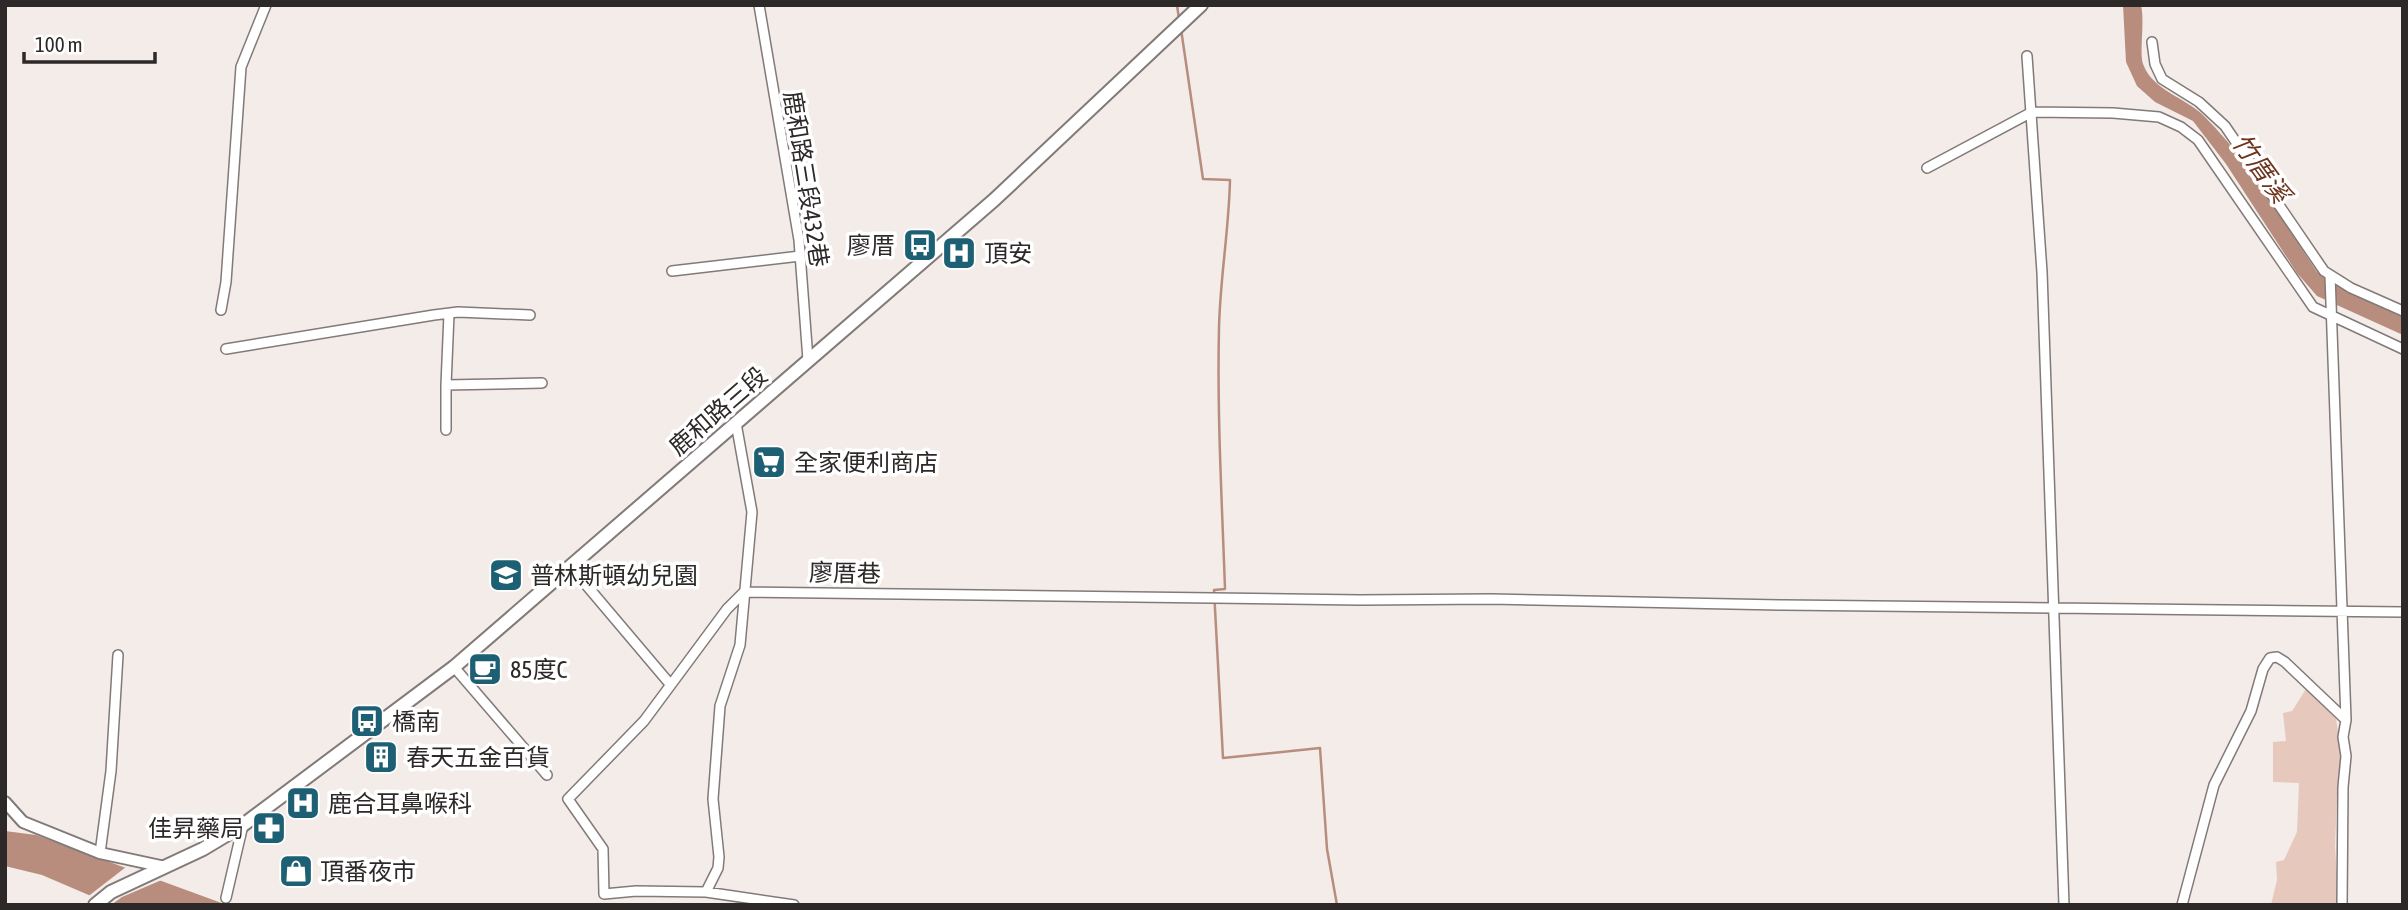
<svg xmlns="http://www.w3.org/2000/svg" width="2408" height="910" font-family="'Asap Condensed','Noto Sans TC',sans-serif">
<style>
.green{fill:#e7c8bd}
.water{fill:#b88d7d}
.pier{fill:#f3ece9}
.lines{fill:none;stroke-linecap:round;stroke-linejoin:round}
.stream{stroke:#b88d7d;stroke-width:2.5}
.minor-casing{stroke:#817a78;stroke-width:12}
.tertiary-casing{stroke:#817a78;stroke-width:14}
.secondary-casing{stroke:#817a78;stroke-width:16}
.minor{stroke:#fff;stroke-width:9}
.tertiary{stroke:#fff;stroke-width:10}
.secondary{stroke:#fff;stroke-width:12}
.labels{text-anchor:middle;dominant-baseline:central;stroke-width:7;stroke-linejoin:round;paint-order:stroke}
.street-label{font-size:24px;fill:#2c2928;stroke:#fff}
.poi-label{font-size:24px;fill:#2c2928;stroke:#fff;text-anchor:start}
.water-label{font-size:26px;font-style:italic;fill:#6d351e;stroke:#fff}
</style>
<rect width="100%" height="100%" fill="#f3ece9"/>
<path class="green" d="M2306,689L2336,719L2342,755L2337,794L2335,847L2339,905H2271L2277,880L2276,862L2284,860L2297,832L2299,783L2273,782V742L2286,741L2283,713L2292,711Z"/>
<path class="water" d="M2123,5H2141C2145,22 2139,52 2143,64C2153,91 2185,97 2204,116C2249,161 2281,218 2317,272L2337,285L2403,313V335L2317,296L2297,273L2226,164L2193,121L2155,102L2137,86L2126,62Z
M5,831L36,835L227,905H112L42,875L5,866Z"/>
<path class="pier" d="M126,867L164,879L122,897L111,905H103L86,898Z"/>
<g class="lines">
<path class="stream" d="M1177,5L1179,19
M1181,29L1203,179L1230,180C1229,229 1220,279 1219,328C1217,415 1222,502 1225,589L1214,590L1223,758L1320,748L1327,849L1337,905"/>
<g class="minor-casing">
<path id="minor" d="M759,5L799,240L808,360
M2152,42L2155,64L2162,79L2199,102L2225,126L2324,271L2351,288L2403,311
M2027,56L2042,272L2064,905
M1927,168L2032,112L2113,113L2159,117L2181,127L2198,140L2313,307L2403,349
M672,271L800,256
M2330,275L2346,720L2343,737L2346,756L2343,787L2342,905
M221,310L226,282L241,67L266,5
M449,314L446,385L542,383
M226,349L434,315L458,312L530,315
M446,430V385
M571,567L670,684
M454,667L547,775
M100,853L111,771L118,655
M706,892L718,868L719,857L713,799L720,706L740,645L752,512L736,423
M226,898L243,825
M794,905L706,892L636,891L604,894L603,849L568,799L644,721L727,609L744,592L1360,600L1491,599L1783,605L2403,612
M2182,905L2214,785L2251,711L2263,669L2270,658L2277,657L2285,662L2346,720"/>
</g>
<g class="tertiary-casing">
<path id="tertiary" d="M5,802L23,822L100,853L165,867"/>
</g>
<g class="secondary-casing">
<path id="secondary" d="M95,905L111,892L203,849L243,825L454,667L994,200L1201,5"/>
</g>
<use href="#minor" class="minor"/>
<use href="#tertiary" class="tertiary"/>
<use href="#secondary" class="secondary"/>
</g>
<defs>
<g id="bus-square" transform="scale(1.75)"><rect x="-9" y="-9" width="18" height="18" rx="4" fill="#1d5f73" stroke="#fff"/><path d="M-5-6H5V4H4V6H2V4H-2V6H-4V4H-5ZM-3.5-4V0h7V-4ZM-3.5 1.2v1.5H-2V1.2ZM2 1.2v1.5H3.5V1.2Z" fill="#fff"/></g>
<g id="hospital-square" transform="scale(1.75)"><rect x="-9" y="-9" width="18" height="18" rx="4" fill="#1d5f73" stroke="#fff"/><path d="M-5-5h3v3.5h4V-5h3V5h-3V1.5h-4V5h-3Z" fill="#fff"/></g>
<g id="supermarket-square" transform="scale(1.75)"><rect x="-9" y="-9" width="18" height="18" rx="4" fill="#1d5f73" stroke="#fff"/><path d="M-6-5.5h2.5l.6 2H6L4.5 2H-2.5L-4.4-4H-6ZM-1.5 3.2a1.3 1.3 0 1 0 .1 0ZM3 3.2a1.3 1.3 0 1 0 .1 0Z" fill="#fff"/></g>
<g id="school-square" transform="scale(1.75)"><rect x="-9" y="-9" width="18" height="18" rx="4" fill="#1d5f73" stroke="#fff"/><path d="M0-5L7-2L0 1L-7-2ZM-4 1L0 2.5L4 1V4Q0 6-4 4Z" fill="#fff"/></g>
<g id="cafe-square" transform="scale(1.75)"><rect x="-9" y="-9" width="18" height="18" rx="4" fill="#1d5f73" stroke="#fff"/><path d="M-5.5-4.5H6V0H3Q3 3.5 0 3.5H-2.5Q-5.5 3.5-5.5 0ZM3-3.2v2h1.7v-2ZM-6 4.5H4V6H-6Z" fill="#fff"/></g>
<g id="building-square" transform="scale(1.75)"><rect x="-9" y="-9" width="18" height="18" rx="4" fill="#1d5f73" stroke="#fff"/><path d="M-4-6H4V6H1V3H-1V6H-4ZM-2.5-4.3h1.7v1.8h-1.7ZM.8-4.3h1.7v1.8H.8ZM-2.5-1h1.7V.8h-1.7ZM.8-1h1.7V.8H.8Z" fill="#fff"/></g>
<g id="pharmacy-square" transform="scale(1.75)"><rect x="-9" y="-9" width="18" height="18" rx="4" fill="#1d5f73" stroke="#fff"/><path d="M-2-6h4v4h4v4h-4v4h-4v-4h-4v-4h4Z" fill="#fff"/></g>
<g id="shop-square" transform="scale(1.75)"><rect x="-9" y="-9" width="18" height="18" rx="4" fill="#1d5f73" stroke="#fff"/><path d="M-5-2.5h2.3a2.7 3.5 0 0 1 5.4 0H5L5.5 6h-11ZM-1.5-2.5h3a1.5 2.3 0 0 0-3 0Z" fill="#fff"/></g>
</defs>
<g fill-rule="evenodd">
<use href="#bus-square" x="920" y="245"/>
<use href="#hospital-square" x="959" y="253"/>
<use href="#supermarket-square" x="769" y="462"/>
<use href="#school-square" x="506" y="575"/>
<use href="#cafe-square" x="485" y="669"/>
<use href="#bus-square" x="367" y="721"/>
<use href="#building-square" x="381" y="757"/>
<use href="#hospital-square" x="303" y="803"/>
<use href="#pharmacy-square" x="269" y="828"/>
<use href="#shop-square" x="296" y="871"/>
</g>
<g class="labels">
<g class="street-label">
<text transform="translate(806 179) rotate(81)">鹿和路三段432巷</text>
<text transform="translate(718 411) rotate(-41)">鹿和路三段</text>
<text transform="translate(845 573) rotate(1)">廖厝巷</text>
</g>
<g class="poi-label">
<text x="895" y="245" text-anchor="end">廖厝</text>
<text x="984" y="253">頂安</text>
<text x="794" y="462">全家便利商店</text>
<text x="530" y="575">普林斯頓幼兒園</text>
<text x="510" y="669">85度C</text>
<text x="392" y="721">橋南</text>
<text x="406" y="757">春天五金百貨</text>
<text x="328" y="803">鹿合耳鼻喉科</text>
<text x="244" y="828" text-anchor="end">佳昇藥局</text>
<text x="320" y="871">頂番夜市</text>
</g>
<g class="water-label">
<text transform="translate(2261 168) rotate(54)">竹厝溪</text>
</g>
</g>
<rect width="2408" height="910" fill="none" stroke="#2c2928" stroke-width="14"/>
<path d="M24 52v10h131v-10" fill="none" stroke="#2c2928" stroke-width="3.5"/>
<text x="35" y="52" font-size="21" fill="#2c2928" stroke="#ffffff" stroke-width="5" paint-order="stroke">100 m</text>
</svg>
